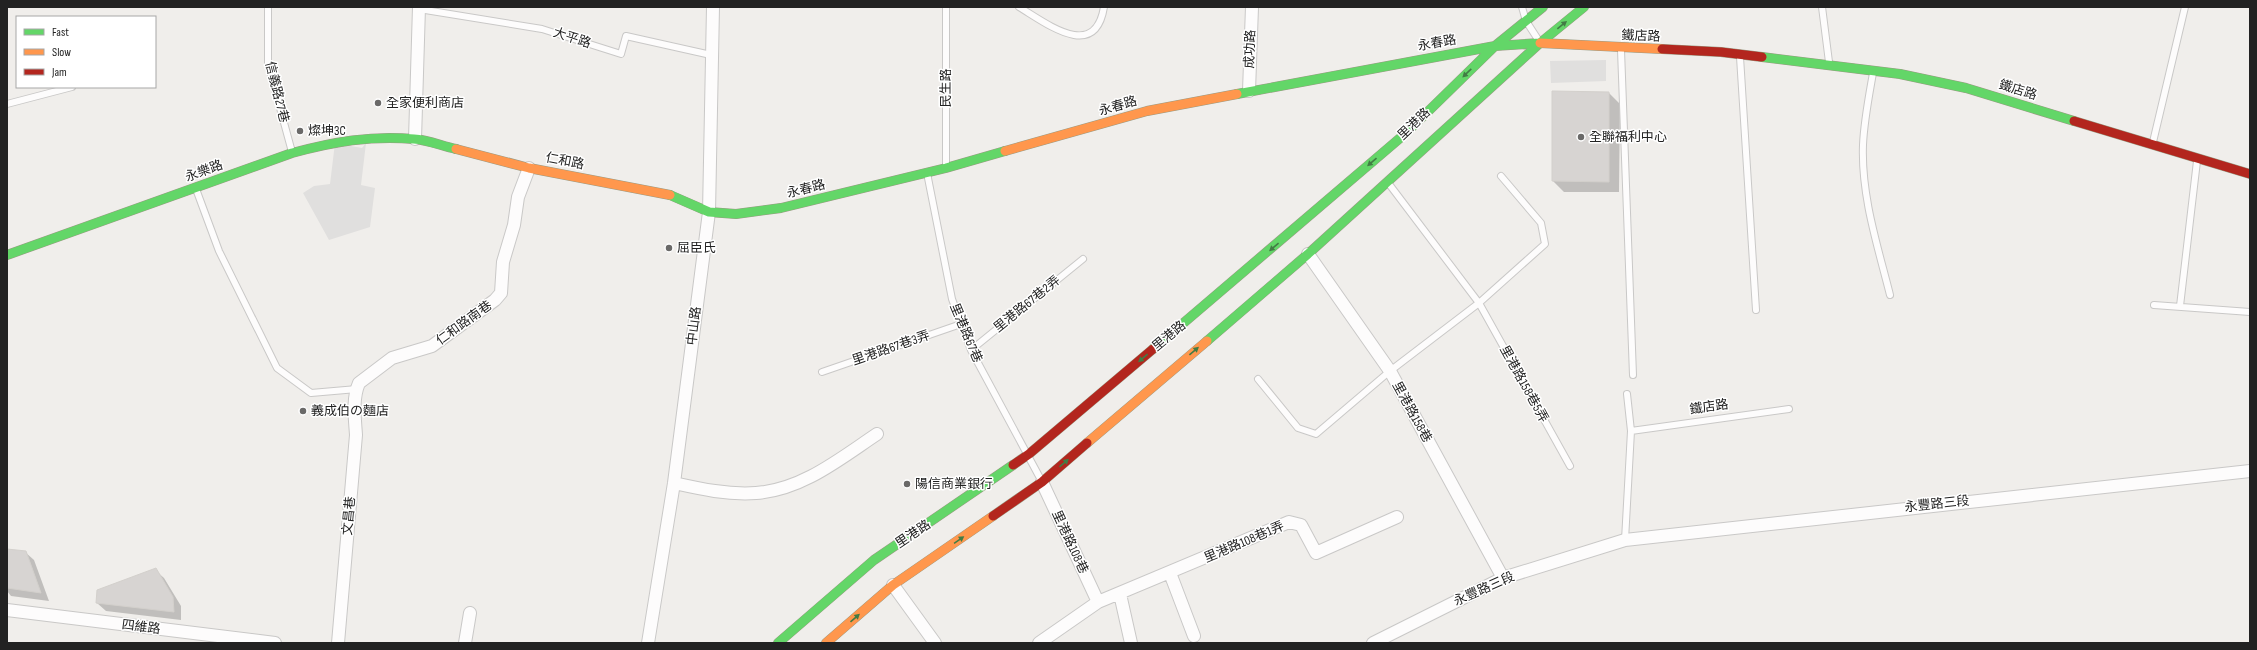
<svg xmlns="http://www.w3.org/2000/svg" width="2257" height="650" font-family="'Sofia Sans Condensed','Noto Sans TC','Noto Sans JP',sans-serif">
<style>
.parking{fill:#e0dfde}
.shadow{fill:#0003}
.building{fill:#d7d4d2;stroke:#d3d0cc}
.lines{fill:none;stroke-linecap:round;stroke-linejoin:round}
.lane-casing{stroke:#c9c8c7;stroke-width:8}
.street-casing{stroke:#c9c8c7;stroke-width:14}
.fast-casing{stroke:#999a82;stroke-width:10}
.slow-casing{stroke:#999a82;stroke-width:10}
.jam-casing{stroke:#999a82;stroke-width:10}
.lane{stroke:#fdfcfc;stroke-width:6}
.street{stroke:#fdfcfc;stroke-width:12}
.fast{stroke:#63d668;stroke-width:9}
.slow{stroke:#ff974d;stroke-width:9}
.jam{stroke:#b3261e;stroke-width:9}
.oneway{fill:#427c45}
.poi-dot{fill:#6a6968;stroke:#fff;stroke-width:1.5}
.labels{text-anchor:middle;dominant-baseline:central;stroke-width:3;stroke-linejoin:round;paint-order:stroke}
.street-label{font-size:13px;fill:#222;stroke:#fff}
.poi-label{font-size:13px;fill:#222;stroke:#fff;text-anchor:start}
</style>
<rect width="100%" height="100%" fill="#f0eeeb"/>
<path class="parking" d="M1606,60V81L1551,83L1550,61Z
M335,143L362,148L366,143L361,185L375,188L370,227L329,240L303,193L314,186L330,184Z"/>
<path class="shadow" d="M1609,93L1620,104L1619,192H1564L1553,181Z
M7,550L25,552L34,560L49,601L11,596L7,591Z
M155,570L164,578L181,606V620L106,611L97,603Z"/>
<path class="building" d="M1552,91L1609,92V182L1552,181Z
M7,549L26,551L41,593L7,588Z
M156,568L173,597L174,612L96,603L97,590Z"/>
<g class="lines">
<g class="lane-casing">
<path id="lane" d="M268,7V64L292,152
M946,7V167
M1019,7C1046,23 1095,62 1104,7
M1522,7L1526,21L1539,41
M1822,7L1829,62
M419,9L542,29L621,54L626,36L711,55
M1621,50L1633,375
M1740,57L1756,310
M1873,73C1869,96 1864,121 1863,145C1861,196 1878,247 1890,295
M7,104L72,87
M2153,142L2185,7
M927,173L952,299L971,350L1040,478
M1389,184L1479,303L1570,466
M196,189L219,251L277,368L311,393L357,389
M2154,305L2250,312
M2180,306L2197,161
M971,350L1083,259
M822,372L961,324
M1258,379L1298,428L1316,434L1390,371L1479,303L1545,244L1541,223L1501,176
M1631,431L1789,409
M1625,540L1631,431L1627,394"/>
</g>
<g class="street-casing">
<path id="street" d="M1249,91L1252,7
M415,139L419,7
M1308,254L1390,371L1503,578
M1042,482L1098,602
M674,483C701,489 728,495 756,493C802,490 841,458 877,434
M1170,573L1194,636
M893,585L935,643
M1120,594L1131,643
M7,610L275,643
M338,643L356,435C355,419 352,399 359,383L392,358L432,346L495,300L501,293L503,262L514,225L518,197L529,168
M465,643L470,613
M648,643L674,483L709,212L713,7
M1039,643L1098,602L1289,522L1301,525L1316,553L1397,517
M1373,643L1503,578L1625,540L2250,471"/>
</g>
<g class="fast-casing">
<path id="fast" d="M1762,57L1900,74L1966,88L2074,121
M1237,94L1495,46L1540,43
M670,195L709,212L736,214L781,208L946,168L1005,151
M7,255L292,153C333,142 371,135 414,139C428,140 442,146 456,149
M1207,341L1308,254L1540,43L1584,7
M1153,349L1406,133L1495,46L1543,7
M778,643L874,560L1013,465"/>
</g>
<g class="slow-casing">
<path id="slow" d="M1540,43L1662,49
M456,149L529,168L670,195
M1005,151L1147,111L1237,94
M1087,443L1207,341
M826,643L893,585L993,516"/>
</g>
<g class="jam-casing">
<path id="jam" d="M1662,49L1721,52L1762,57
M2074,121L2250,174
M1013,465L1029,454L1153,349
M993,516L1042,482L1087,443"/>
</g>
<use href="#lane" class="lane"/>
<use href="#street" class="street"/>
<use href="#fast" class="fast"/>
<use href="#slow" class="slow"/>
<use href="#jam" class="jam"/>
</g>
<defs><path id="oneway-solid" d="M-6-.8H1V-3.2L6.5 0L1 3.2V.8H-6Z"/></defs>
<g class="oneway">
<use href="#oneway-solid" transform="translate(1562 25) rotate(-39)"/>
<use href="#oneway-solid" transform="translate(1467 73) rotate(136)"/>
<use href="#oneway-solid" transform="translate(1372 162) rotate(139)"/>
<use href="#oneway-solid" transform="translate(1274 247) rotate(140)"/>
<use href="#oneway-solid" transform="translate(1194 351) rotate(-40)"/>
<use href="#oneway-solid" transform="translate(1143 358) rotate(140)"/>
<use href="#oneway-solid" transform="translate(1064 463) rotate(-41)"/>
<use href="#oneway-solid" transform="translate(959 540) rotate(-35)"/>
<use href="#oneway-solid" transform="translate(855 618) rotate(-41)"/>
</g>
<g class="poi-dot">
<circle cx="378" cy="103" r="4"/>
<circle cx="300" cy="131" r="4"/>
<circle cx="1581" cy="137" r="4"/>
<circle cx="669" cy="248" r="4"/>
<circle cx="303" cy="411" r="4"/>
<circle cx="907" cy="484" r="4"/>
</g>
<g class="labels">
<g class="street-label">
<text transform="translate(1641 36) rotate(2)">鐵店路</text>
<text transform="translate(572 38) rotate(18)">大平路</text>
<text transform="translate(1437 43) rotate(-10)">永春路</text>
<text transform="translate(1250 49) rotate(-88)">成功路</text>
<text transform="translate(946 88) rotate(-90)">民生路</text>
<text transform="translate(2018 90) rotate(17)">鐵店路</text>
<text transform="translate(277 92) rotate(76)">信義路27巷</text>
<text transform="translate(1118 106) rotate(-16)">永春路</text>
<text transform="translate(1414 124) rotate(-44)">里港路</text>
<text transform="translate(565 161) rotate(11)">仁和路</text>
<text transform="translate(204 171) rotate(-20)">永樂路</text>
<text transform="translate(806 189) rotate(-14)">永春路</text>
<text transform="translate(1027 304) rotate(-39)">里港路67巷2弄</text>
<text transform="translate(464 323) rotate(-36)">仁和路南巷</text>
<text transform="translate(694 326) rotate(-83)">中山路</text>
<text transform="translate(966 333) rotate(67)">里港路67巷</text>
<text transform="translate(1169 336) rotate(-40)">里港路</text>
<text transform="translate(891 348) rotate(-19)">里港路67巷3弄</text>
<text transform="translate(1524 384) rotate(61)">里港路158巷5弄</text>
<text transform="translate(1709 407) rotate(-8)">鐵店路</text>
<text transform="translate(1412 412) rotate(61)">里港路158巷</text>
<text transform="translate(1937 504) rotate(-6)">永豐路三段</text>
<text transform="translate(349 516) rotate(-85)">文昌巷</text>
<text transform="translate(913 534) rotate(-34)">里港路</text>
<text transform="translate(1070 542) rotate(65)">里港路108巷</text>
<text transform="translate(1244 542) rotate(-23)">里港路108巷1弄</text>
<text transform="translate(1484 589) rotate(-24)">永豐路三段</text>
<text transform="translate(141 627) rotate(7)">四維路</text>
</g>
<g class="poi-label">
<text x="386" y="103">全家便利商店</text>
<text x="308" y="131">燦坤3C</text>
<text x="1589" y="137">全聯福利中心</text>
<text x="677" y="248">屈臣氏</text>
<text x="311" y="411">義成伯の麵店</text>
<text x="915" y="484">陽信商業銀行</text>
</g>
</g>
<rect width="2257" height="650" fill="none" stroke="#222222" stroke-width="16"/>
<rect x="16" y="16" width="140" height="72" fill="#ffffff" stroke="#a7a7a7"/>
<rect x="24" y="29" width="20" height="6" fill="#63d668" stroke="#a7a7a7"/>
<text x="52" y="36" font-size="12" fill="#222222">Fast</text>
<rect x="24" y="49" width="20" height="6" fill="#ff974d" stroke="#a7a7a7"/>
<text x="52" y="56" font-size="12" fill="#222222">Slow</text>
<rect x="24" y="69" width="20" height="6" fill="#b3261e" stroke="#a7a7a7"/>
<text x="52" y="76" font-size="12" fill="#222222">Jam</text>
</svg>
